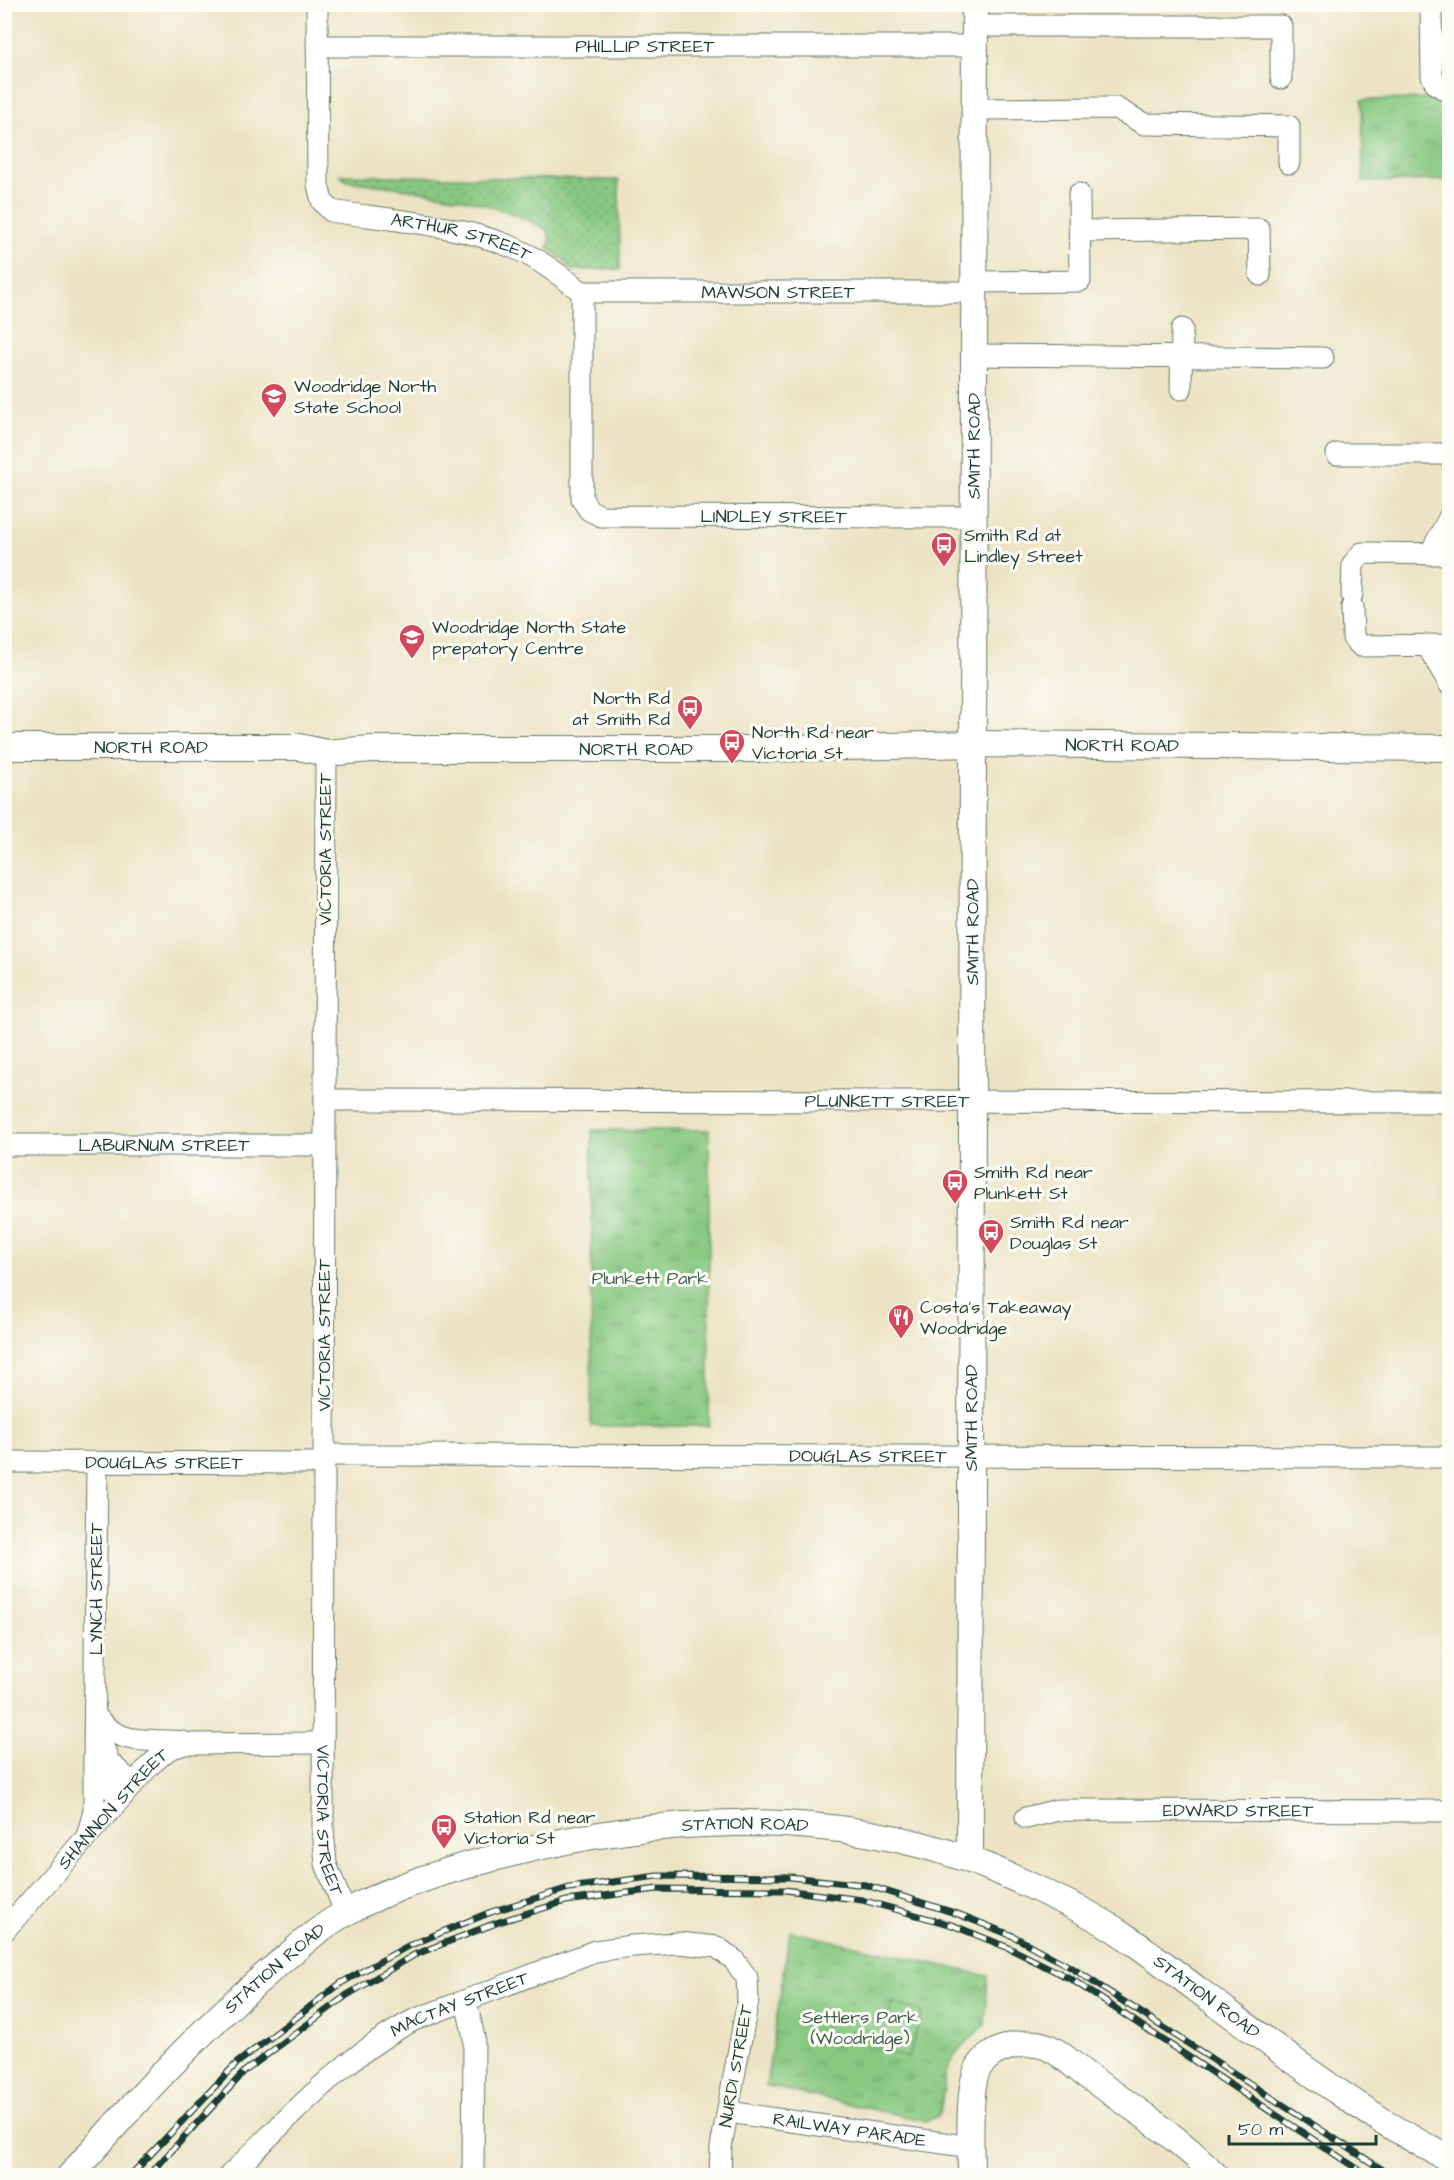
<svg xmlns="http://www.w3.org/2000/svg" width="1454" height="2180" font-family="'Architects Daughter',sans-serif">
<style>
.grass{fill:url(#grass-dots);stroke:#54835a;stroke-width:1.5}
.park{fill:url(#park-tufts);stroke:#54835a;stroke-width:1.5}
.garden{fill:#88c981;stroke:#54835a;stroke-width:1.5}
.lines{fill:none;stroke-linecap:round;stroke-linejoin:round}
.minor-casing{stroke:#676;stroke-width:23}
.tertiary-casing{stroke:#676;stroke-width:28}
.minor{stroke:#fff;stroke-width:21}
.tertiary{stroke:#fff;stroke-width:26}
.rail-casing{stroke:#1f3d34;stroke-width:7}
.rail{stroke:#fdfcf7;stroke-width:4.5;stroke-dasharray:14;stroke-linecap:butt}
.labels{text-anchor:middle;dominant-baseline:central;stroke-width:6;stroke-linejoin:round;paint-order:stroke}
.street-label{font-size:18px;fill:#1f3d34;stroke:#fdfcf7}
.poi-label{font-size:18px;fill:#1f3d34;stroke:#fdfcf7;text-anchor:start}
.park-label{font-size:18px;fill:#396047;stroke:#fdfcf7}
</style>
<defs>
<pattern id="grass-dots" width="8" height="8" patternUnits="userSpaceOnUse" patternTransform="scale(1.5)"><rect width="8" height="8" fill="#88c981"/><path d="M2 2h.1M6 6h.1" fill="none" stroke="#6fa46a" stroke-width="1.8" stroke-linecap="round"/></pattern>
<pattern id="park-tufts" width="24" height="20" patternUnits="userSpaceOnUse" patternTransform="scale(1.5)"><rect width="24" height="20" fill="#88c981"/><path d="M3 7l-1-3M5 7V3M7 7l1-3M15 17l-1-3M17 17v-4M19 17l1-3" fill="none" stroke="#6fa46a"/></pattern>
</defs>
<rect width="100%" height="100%" fill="#fdfcf7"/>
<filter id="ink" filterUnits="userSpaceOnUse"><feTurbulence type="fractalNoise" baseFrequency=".0167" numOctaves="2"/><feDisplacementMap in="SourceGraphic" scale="12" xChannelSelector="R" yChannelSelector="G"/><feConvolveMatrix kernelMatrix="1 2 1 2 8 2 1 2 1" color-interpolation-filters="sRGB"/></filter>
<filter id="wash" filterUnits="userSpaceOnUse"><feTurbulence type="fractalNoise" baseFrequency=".008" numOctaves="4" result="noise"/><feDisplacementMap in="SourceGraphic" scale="24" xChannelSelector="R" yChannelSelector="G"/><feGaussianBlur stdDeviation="1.35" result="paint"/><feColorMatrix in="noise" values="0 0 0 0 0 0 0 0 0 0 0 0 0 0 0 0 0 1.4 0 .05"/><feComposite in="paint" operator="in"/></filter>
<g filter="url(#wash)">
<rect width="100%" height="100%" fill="#ebe3c3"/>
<path class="grass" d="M339,175L619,180L620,269L571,270L565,261L548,248L550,240L547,230C486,196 415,190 347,181Z"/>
<path class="park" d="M1433,99L1449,105V180L1363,182L1362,100Z
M592,1130H709V1426H591Z
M790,1931L988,1976L985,2025C972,2037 956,2049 949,2064C942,2080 945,2099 938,2116L926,2121L766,2086Z"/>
<path class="garden" d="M893,2003L922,2012L908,2058L879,2049Z"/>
</g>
<g filter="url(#ink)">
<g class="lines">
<g class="minor-casing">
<g id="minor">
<path id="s1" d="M317,4L318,185L322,201L331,211C390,220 457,224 512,247C538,258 561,276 582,292"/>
<path d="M1431,4L1432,76L1436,84L1450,93"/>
<path d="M975,26H1281V78"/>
<path id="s2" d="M317,46H975"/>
<path d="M974,109L1116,108L1144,124L1289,126V163"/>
<path d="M1080,231L1259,229L1260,275"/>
<path d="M973,282L1080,281L1079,194"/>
<path id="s3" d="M582,292V499L589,510L601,516L974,517"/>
<path id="s4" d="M582,292H973"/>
<path d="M974,355L1323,358"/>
<path d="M1181,389L1182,329"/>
<path d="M1337,454H1450"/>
<path d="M1430,554L1450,516"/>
<path d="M1352,595L1353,564L1362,553L1450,554"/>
<path d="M1352,607L1353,638L1361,646L1450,645"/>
<path d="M1427,645L1450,685"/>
<path id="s5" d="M326,753L323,1829L326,1864L345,1912"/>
<path id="s6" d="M325,1100L1450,1102"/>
<path id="s7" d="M4,1145H324"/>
<path id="s8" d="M324,1455L1450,1457"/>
<path id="s9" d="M4,1462L324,1463"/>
<path d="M97,1463L94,1765L100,1778L121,1798"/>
<path d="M95,1715C120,1748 147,1738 183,1742"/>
<path d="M99,1736L109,1762L133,1784"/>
<path id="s10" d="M1026,1818L1058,1810L1450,1811"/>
<path d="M88,1833L94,1811V1766"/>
<path id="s11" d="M4,1931L150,1765L169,1749L185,1744L322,1743"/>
<path d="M466,2002L474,2037L473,2176"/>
<path id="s12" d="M728,2112L971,2147"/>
<path id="s13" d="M229,2176C287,2120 342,2057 414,2020L595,1951L632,1946L679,1943L717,1947L734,1960L747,1978L748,2000L721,2147L720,2176"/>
</g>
</g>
<g class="tertiary-casing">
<g id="tertiary">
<path id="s14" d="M4,747H299L326,753L371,749H759L974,744L1450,748"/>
<path id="s15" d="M970,1860L975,4"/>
<path id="s16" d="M70,2176C134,2103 197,2033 271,1970C295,1950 319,1927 347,1912C395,1885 452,1869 505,1855C655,1816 821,1807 970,1860C1006,1873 1044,1892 1079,1909C1123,1931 1159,1961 1198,1990C1277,2048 1362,2115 1450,2159"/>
<path d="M971,2176C971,2152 967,2085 979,2067C991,2048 1024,2039 1045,2046C1059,2051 1074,2066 1086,2075C1131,2106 1177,2136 1216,2176"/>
</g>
</g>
<use href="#minor" class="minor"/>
<use href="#tertiary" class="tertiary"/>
<g class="rail-casing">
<path id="rail" d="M130,2176L237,2063L341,1983L408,1946L491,1912L569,1888L657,1876L790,1877L866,1885L958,1914L1013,1936L1072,1968L1392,2176
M148,2176L245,2071L347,1995L414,1955L496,1923L566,1901L657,1889L785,1890L862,1900L952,1925L1009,1948L1071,1979L1368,2176"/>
</g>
<use href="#rail" class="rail"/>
</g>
</g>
<defs>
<g id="school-pin" transform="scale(1.35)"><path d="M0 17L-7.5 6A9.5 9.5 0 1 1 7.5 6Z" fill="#d1495b" stroke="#fdfcf7"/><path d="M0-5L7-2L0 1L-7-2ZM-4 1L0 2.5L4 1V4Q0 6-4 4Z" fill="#fff"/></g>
<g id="bus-pin" transform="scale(1.35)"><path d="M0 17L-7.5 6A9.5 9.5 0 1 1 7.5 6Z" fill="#d1495b" stroke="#fdfcf7"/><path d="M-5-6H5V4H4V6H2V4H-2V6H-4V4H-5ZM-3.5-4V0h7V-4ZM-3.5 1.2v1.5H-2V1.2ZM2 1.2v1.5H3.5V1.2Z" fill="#fff"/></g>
<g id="restaurant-pin" transform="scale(1.35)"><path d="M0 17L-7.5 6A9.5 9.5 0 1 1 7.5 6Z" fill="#d1495b" stroke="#fdfcf7"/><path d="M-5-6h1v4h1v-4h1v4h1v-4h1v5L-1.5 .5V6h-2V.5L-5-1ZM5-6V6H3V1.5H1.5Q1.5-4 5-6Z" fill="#fff"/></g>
</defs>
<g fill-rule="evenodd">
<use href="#school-pin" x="274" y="396"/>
<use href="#bus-pin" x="944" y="545"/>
<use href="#school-pin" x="412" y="637"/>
<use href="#bus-pin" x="690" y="708"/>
<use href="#bus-pin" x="732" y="742"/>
<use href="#bus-pin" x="955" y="1182"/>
<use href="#bus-pin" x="991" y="1232"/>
<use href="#restaurant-pin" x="901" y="1317"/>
<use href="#bus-pin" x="444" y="1827"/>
</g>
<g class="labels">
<g class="street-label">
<text stroke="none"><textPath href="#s2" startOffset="328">PHILLIP STREET</textPath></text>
<text stroke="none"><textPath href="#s1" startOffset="344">ARTHUR STREET</textPath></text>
<text stroke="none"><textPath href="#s4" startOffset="196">MAWSON STREET</textPath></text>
<text stroke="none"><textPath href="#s15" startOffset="1414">SMITH ROAD</textPath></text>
<text stroke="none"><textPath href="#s3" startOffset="406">LINDLEY STREET</textPath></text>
<text stroke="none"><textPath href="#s14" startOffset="1119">NORTH ROAD</textPath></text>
<text stroke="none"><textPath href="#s14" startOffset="147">NORTH ROAD</textPath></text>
<text stroke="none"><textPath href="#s14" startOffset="633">NORTH ROAD</textPath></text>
<text transform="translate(325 849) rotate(-90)">VICTORIA STREET</text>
<text stroke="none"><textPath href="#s15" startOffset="928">SMITH ROAD</textPath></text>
<text stroke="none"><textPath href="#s6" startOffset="562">PLUNKETT STREET</textPath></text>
<text stroke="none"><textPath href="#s7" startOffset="160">LABURNUM STREET</textPath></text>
<text transform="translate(324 1335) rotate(-90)">VICTORIA STREET</text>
<text stroke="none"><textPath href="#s15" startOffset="442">SMITH ROAD</textPath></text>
<text stroke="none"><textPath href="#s8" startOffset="544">DOUGLAS STREET</textPath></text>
<text stroke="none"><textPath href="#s9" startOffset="160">DOUGLAS STREET</textPath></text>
<text transform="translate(96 1589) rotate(-90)">LYNCH STREET</text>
<text stroke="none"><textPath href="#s11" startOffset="164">SHANNON STREET</textPath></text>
<text stroke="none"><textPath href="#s10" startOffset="213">EDWARD STREET</textPath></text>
<text stroke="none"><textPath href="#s5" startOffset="1068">VICTORIA STREET</textPath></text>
<text stroke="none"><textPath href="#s16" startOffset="795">STATION ROAD</textPath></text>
<text stroke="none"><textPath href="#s16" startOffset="292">STATION ROAD</textPath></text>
<text stroke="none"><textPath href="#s16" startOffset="1299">STATION ROAD</textPath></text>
<text stroke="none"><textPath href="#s13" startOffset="291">MACTAY STREET</textPath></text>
<text transform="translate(736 2066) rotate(-80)">NURDI STREET</text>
<text stroke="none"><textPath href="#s12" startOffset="123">RAILWAY PARADE</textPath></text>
</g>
<g class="poi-label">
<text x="294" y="386">Woodridge North<tspan x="294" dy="21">State School</tspan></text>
<text x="964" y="535">Smith Rd at<tspan x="964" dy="21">Lindley Street</tspan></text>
<text x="432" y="627">Woodridge North State<tspan x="432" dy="21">prepatory Centre</tspan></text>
<text x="670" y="698" text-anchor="end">North Rd<tspan x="670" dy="21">at Smith Rd</tspan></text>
<text x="752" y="732">North Rd near<tspan x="752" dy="21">Victoria St</tspan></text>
<text x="974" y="1172">Smith Rd near<tspan x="974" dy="21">Plunkett St</tspan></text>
<text x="1010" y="1222">Smith Rd near<tspan x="1010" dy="21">Douglas St</tspan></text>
<text x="920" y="1307">Costa's Takeaway<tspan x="920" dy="21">Woodridge</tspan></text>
<text x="464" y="1817">Station Rd near<tspan x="464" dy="21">Victoria St</tspan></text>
</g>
<g class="park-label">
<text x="650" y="1278">Plunkett Park</text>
<text x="860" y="2017">Settlers Park<tspan x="860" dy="21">(Woodridge)</tspan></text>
</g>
</g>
<rect width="1454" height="2180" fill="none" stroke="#fdfcf7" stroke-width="24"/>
<path d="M1229 2135v9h147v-9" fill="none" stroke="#1f3d34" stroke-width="3"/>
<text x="1238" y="2135" font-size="18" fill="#1f3d34" stroke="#fdfcf7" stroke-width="4.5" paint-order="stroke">50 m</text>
</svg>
